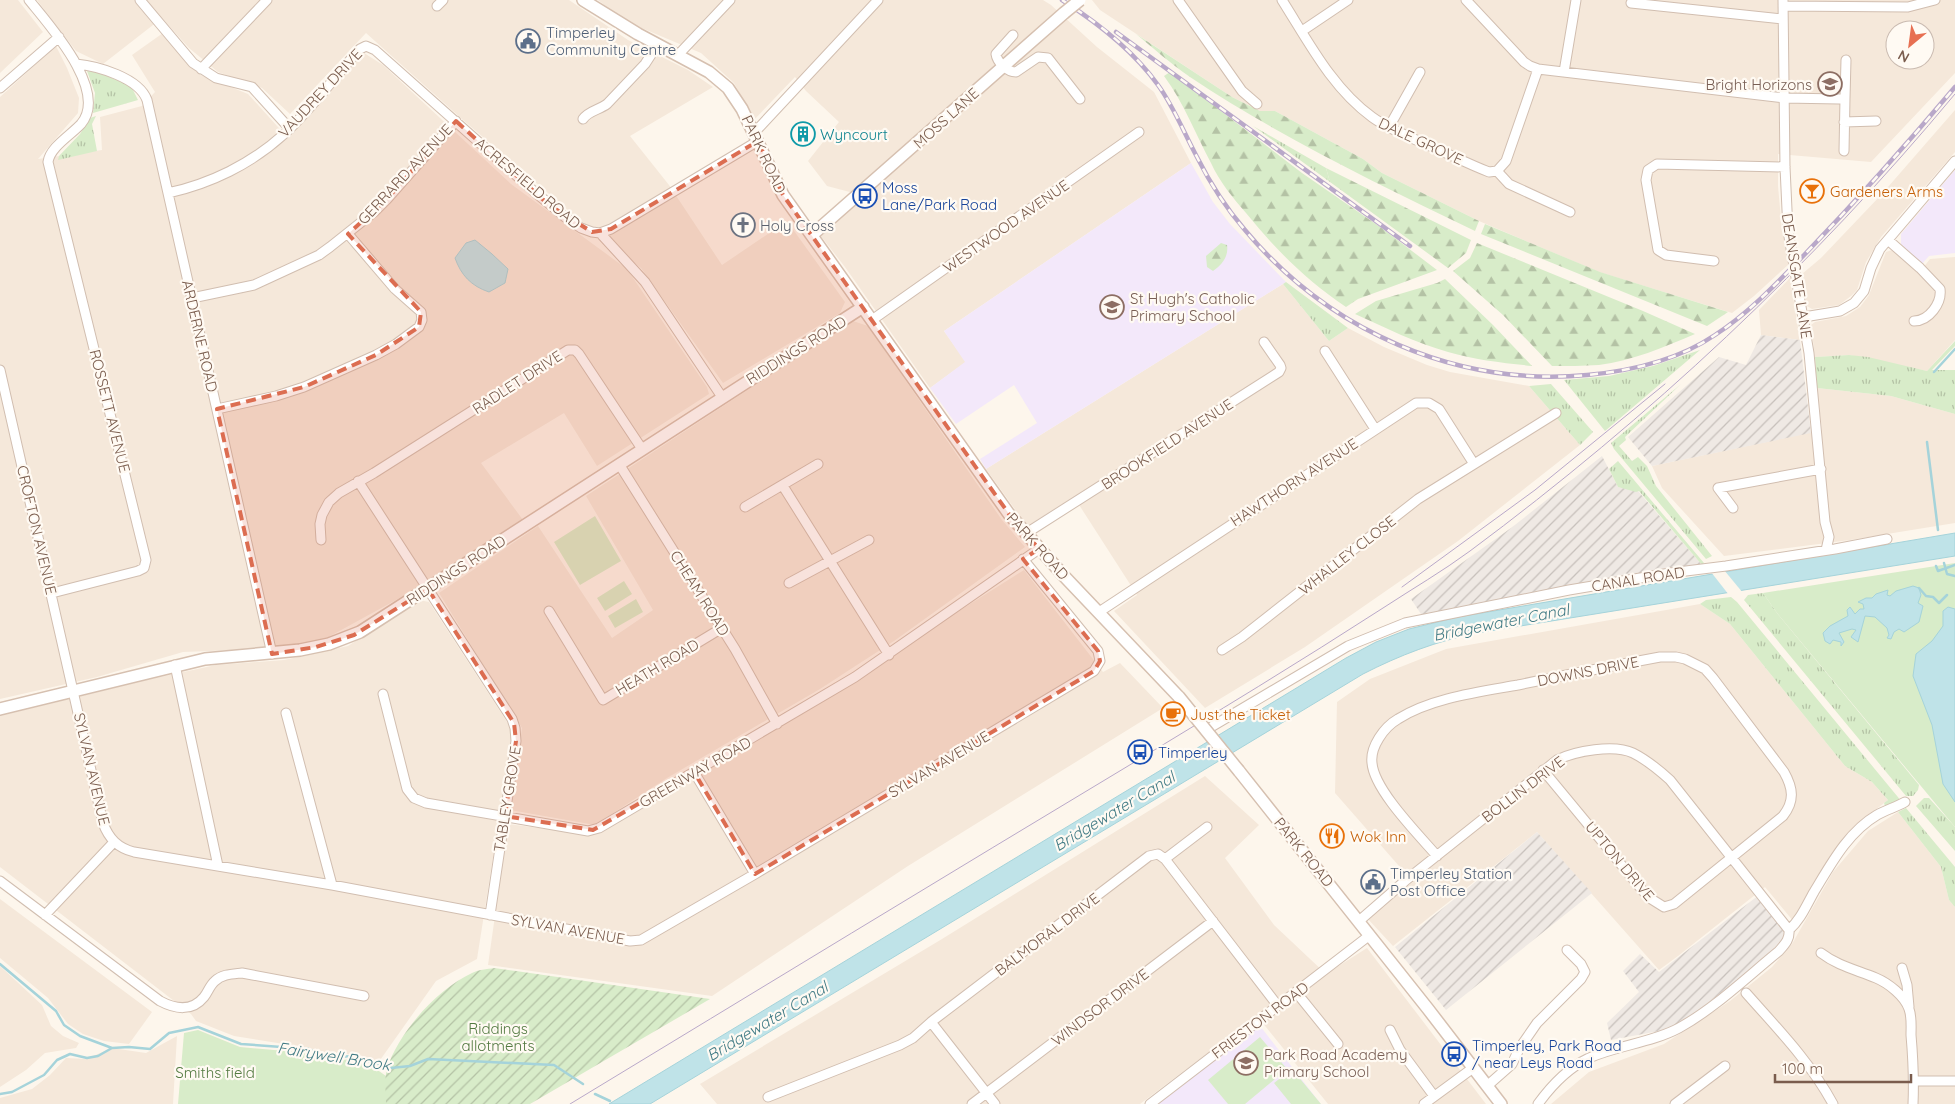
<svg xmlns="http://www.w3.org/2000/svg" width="1955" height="1104" font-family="Quicksand,sans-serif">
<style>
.residential{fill:#f5e8da;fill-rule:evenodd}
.industrial{fill:url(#industrial-furrows)}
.education{fill:#f3e8fa}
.grass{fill:url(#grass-tufts)}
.forest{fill:url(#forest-firs)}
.park{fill:#d8ecc9}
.garden{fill:url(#garden-furrows)}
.water{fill:#bfe3e8;stroke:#a5d3da}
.pier{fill:#fdf6ec}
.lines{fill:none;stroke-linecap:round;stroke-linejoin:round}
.stream{stroke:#a5d3da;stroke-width:2.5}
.street-casing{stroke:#d1beb0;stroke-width:11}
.secondary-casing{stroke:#d6c0b0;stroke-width:14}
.street{stroke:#fff;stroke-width:9}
.secondary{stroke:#fff;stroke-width:11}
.tram{stroke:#b9a8c9;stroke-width:1}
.rail-casing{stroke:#b9a8c9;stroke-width:4.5}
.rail{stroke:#fffaf3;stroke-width:2.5;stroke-dasharray:8;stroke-linecap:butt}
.secondary-bridge-casing{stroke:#d6c0b0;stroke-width:14;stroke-linecap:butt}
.secondary-bridge{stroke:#fff;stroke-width:11}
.marked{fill:#dc6d51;fill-opacity:0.2;stroke:#dc6d51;stroke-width:4;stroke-dasharray:10 6;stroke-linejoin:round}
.labels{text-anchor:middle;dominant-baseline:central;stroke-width:4.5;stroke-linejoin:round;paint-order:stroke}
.service-label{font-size:15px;fill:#4e5e75;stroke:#fffaf3;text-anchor:start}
.education-label{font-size:15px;fill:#785e54;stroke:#fffaf3;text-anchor:start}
.street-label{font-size:15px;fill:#7a5c4d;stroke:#fffaf3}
.culture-label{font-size:15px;fill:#0d838f;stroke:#fffaf3;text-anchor:start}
.transit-label{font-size:15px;fill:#164399;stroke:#fffaf3;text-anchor:start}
.food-label{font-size:15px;fill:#c56008;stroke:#fffaf3;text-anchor:start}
.worship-label{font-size:15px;fill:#5b616d;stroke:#fffaf3;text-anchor:start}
.park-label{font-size:15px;fill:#537a41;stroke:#fffaf3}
.water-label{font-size:16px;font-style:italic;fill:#437c86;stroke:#fffaf3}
</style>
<defs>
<pattern id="industrial-furrows" width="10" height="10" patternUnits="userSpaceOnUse" patternTransform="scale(1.25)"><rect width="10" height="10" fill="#efe9e4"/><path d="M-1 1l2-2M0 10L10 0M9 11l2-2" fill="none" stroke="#c7c0bb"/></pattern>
<pattern id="grass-tufts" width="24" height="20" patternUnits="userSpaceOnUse" patternTransform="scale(1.25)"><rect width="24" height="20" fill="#d8ecc9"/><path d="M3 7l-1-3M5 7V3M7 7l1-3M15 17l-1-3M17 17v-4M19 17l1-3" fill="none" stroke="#b4c2a5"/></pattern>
<pattern id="forest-firs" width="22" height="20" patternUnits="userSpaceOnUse" patternTransform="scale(1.25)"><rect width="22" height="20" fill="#d8ecc9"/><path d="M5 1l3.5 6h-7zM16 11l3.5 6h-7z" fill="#b4c2a5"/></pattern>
<pattern id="garden-furrows" width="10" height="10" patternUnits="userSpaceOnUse" patternTransform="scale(1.25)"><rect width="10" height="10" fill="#d8ecc9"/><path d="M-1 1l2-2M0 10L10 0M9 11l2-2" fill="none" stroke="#b4c2a5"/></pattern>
</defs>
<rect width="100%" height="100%" fill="#fdf6ec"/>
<path class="residential" d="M0,0H18L43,32L0,73Z
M37,0H569L628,40L688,70L713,87L630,136L669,185L722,265L787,221L845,302L840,313L723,383L641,268L576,217L463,120L366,33L290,114L262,88L218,72L189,48L162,18L103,64L76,51Z
M598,0H1043L1051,5L1097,47L1154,92L1191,163L944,331L966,362L930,388L845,267L820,235L865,196L827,186L808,161L839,122L806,91L795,77L754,120L734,83L701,53L625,21Z
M1092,0H1955V73L1871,162L1778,154V186L1782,230L1789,264L1754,296L1732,313L1599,272L1479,221L1382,173L1363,159L1275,111H1260L1232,97L1100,10ZM1895,30H1925V60H1895Z
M163,33L201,75L248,94L287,137L364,53L383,65L511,184L627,269L707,387L709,394L597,466L564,413L481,463L523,520L396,600L323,640L260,649L183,652L97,677L0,699V97L56,46L67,68L79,98L78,113L38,159L102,150L100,117L142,106L155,92L132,55Z
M1955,110V152L1881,237L1866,262L1857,290L1851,296L1839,305L1812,309L1807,306L1802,274L1821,258L1881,195Z
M1892,250L1919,273L1930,259L1955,257V340L1927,371L1849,355L1815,357L1811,325L1815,322L1846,316L1860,307L1869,295L1886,252Z
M1790,278L1800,340L1761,335L1759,310Z
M1283,284L1329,341L1348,328L1384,347L1427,365L1450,372L1529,386L1580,445L1458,541L1305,647L1205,708L1114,611L1137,595L1074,497L1027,526L986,469Z
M853,321L868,326L1002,520L1025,547L894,641L820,689L667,778L595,825L510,810L522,728L439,593L538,526L612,638L653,610L586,496Z
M1817,388L1891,396L1955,414V523L1850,540L1724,556L1662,488L1652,466L1822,430Z
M1024,570L1103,672L1120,663L1163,708L908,866L712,996L488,965L508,824L594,835L753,741Z
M419,600L429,602L513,731L477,959L436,981L378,1063L344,1053H325L309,1048L234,1036L196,1021L191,1014L0,867V716L151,679L216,665L284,660L348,646Z
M1700,604L1730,624L1845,766L1872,782L1888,800L1856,825L1794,922L1765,887L1678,956L1659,970L1537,832L1393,946L1367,918L1413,882L1335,793L1337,702L1370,679L1446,649Z
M1205,776L1259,825L1225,858L1274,925L1326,974L1367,948L1486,1104H1328L1257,1016L1140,1104H717L700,1084L942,939Z
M1898,812L1941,867L1949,900L1955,907V1104H1551L1589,1072L1664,1044L1730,1001L1772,967L1792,944L1833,872L1868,831Z
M0,899L152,1012L129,1044L104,1041L83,1034L68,1024L48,998L0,958Z
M0,966L42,1005L51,1026L63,1036L79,1043L76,1048L45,1053L26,1070L0,1087Z
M177,1036L173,1104H0V1098L32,1089L50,1075L66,1058L86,1059L112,1048L146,1053Z"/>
<path class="industrial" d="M1761,335L1800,340L1811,433L1652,466L1628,437L1719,357L1746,365Z
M1602,456L1618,487L1638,491L1702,565L1559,589L1462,607L1424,616L1421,614L1411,599L1511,528Z
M1537,832L1592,893L1446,1010L1395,947Z
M1759,895L1786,934L1777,950L1683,1022L1659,1031L1611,1040L1607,1023L1639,992L1623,971L1640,954L1659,972Z"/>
<path class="education" d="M1191,163L1213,202L1230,224L1286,282L986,469L980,459L1037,423L1014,385L956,424L930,388L965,362L944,331Z
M1955,170V253L1929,256L1922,264L1901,244V234Z
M1257,1022L1321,1104H1150Z"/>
<path class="grass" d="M87,71L97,72L131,86L138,100L93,113L95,93Z
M96,116L92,124L97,151L58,160L59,156L80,134L90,118Z
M1253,126L1326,168L1330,182Z
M1286,282L1348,328L1329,341L1283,284Z
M1955,341V346L1932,370H1955V414L1891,396L1817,388L1815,357L1849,355L1868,357L1927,371Z
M1700,350L1605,431L1564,380L1609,376L1653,366Z
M1551,384L1593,432L1580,445L1529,386Z
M1681,384L1625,437L1626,440L1619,446L1632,461L1638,457L1647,466L1656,486L1712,556L1706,559L1614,449L1611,443Z
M1618,461L1704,563L1702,565L1639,491L1636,492L1618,487L1609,469Z
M1763,593L1777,613L1919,785L1918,790L1913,796H1906L1744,600L1748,595Z
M1731,597L1737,602L1902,802L1886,809L1884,803L1888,800L1872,782L1845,766L1730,624L1700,604L1706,600Z
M1924,798H1929L1955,827V851L1916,806Z
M1906,808L1955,867V907L1949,900L1941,867L1898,812Z"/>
<path class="forest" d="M1136,34L1232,97L1260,111H1275L1363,159L1382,173L1479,221L1475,231C1378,184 1280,137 1190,77C1171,64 1153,48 1136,34Z
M1170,72L1302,173L1383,229L1437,270L1358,299L1346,307C1307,281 1275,249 1246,213C1233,198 1219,181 1211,163C1195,133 1184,103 1164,76Z
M1326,168L1471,240L1466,253L1448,268L1330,182Z
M1485,224L1600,272L1728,312L1707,326L1481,234Z
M1221,243L1227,245C1229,256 1222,265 1213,271L1207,267L1206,256Z
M1477,243L1643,311L1695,334C1664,347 1632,361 1599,365C1583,366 1567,366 1552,366L1503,315L1453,271L1470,258Z
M1445,279L1493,325L1532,366C1504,363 1475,360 1448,352C1416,343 1386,328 1355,314L1376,301L1437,283Z"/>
<path class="park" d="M595,516L621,561L580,585L554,542Z
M1955,563V827L1777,613L1763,593Z
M624,581L632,594L605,611L597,598Z
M636,599L643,612L615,628L608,616Z
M198,1030L240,1047L308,1053L328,1062L351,1059L376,1069L386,1076V1104H178L184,1033Z
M1260,1037L1287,1069L1245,1104H1228L1208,1080Z
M1292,1069L1321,1104H1291L1274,1083Z"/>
<path class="garden" d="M494,968L516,971L710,999L530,1104H386C386,1093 384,1080 387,1069C398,1033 437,989 472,973C478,970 487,969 494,968Z"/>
<path class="water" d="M475,240L492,254L508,269L505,283L489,292C471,286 461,275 455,258L466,243Z
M1955,533V556L1477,633C1437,641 1400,655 1363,674L650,1104H609L1346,658L1376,642L1409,629L1458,617Z
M1913,586L1919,588L1921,595L1918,603L1923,606L1919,622L1904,632L1899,629L1894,632L1891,639L1887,638L1889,635L1887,628L1875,617L1865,616L1858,642L1851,637L1856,630L1852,629L1839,633L1844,642L1841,646V642L1833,640L1830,644L1825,641L1823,633L1830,626L1848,616L1847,610L1850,607L1855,614L1860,609H1864L1863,604L1858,602L1866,598H1872L1876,594L1888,590L1887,595L1890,596L1896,591Z
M1948,607L1955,609V802L1943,784L1932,725L1913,676L1916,654L1932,641L1943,626V611Z"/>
<path class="pier" d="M1724,570L1743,593L1729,595L1711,572Z"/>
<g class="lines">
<path class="stream" d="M1934,372L1955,349
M1927,442L1938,530
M1944,563L1947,574L1955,576
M1936,566L1938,571L1955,565
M1919,588L1926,596L1933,597L1939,603L1947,595
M0,964L56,1011L64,1025L80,1036L112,1048L129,1047L150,1049L169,1033L198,1027L241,1044L309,1049L327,1058L352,1056L391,1068L410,1066L428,1059L554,1065L583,1084
M0,1094L12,1092L44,1075L57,1060L70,1054L87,1058L98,1056L112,1048
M595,1094L610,1101"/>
<g class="street-casing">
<path id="street" d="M29,0C50,26 109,91 81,124C71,135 50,147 48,162L146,560L144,568L138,571L52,593
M140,0L193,63L216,78L252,87L290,129
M1178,0L1242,91L1257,104
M1282,0C1308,41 1332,88 1372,117C1387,128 1405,135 1423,143C1445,152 1466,163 1489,172L1497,171
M1466,0L1524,62L1530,66L1538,69L1784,98L1839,99L1845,98L1846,60
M1783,0L1785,167L1788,231L1809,353L1825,522L1829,537L1826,550
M1631,3L1783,19
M437,6L443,0
M1783,6L1908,7L1935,0
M1302,31L1348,0
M1013,35L996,54C997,62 1007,72 1016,72L1038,57L1048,58L1080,99
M678,55L730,0
M76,64C98,66 139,78 147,100L272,654
M201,69L267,0
M1564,72L1576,0
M0,88L59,37
M583,119C588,111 599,110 607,104L645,64L658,44
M1844,122L1876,121
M1389,127L1420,72
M754,133L878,0
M1844,151L1845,98
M1497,171L1506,161L1538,69
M1497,171L1509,184L1570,212
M168,193C210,184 251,164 283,135C312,109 334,77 360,49L366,46L375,50L536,193L565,217L581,228L592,232L600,233L611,229L758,141
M600,233L645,282L722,397
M1888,240L1920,268L1940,289C1942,303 1929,321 1914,321
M1714,261L1666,255L1658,250L1646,180L1648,170L1657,164L1785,167
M192,298L254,285L319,255L330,247L374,212L387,199L456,121
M1804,317L1840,311L1854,303L1864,291L1871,268L1880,249L1955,161
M872,320L1139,132
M1325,351L1375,429
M0,370L103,823C109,839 118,848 134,852L332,885L630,941L641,940L755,874L1094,671L1100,661L1098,651L1023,559
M217,409L276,396L304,387L376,355L396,344L419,327L422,320L421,312L395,289L348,234
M619,464L735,649L777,724
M358,481L512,719L515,728L516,741L490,915
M783,486L889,655
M745,507L818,464
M1733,508L1718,488L1821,469
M1025,534L1279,372L1281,368L1280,365L1264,342
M321,540L320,524L322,515L329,502L339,493L374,473L568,350H575L579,354L642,449
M789,583L869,540
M549,611L603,700L722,628
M1099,612L1416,403H1429L1439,409L1474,464
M1222,650L1242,637L1418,499L1556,413
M175,665L218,866
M383,694L407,789L414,798L426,803L588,831L599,828L855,677L1039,549
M286,713L332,885
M1206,730L1348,646L1405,623L1569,590L1670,573L1726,566L1835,549L1887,539
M694,772L755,874
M1437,856C1419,835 1374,790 1372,763C1370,747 1384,727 1398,719C1431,698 1479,692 1518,685C1565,675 1612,666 1660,657H1676L1685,659L1705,669L1713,678L1784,772C1793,788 1795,801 1783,816L1674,904L1664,907L1648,897L1543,770
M1165,859L1207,827
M0,881L160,1001C175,1009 192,1012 204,997C208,992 210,985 215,981C222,974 233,974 242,973L364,996
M45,915L114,842
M1359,921L1405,881L1557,760C1575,751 1614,744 1633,753C1647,760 1659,770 1670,780L1789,930
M1821,953C1838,966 1857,970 1876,978C1888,983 1905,996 1909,1009C1912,1017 1911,1027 1911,1035C1913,1058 1914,1081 1913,1104
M1902,968L1907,985L1909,1007
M1296,992L1338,1044
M1746,993C1777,1028 1811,1063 1833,1104
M931,1022L995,1104
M1390,1030L1400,1050L1434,1096
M1914,1081H1955
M1487,1086L1512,1064L1519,1049L1537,1023L1581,979L1585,972L1581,964L1567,950
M768,1097L900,1045L913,1038L931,1022L1149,856L1158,854L1165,859L1278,1006
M972,1104L1213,921
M1150,1104L1370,935
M1424,1104L1473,1068
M1538,1104C1551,1086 1568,1068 1589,1058C1618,1045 1651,1043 1679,1028C1715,1008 1747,977 1779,951C1785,944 1790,939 1789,930C1801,919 1806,906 1814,892C1831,864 1848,832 1877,815C1886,810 1896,807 1905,802
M1675,1104L1725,1066"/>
</g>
<g class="secondary-casing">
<path id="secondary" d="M583,0L638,34L709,72L728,88L742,109L783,195L1009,514L1063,575L1179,697
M812,235L1064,13
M0,709L205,659L300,650L329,644L360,632L863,307
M1239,771L1428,1009L1501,1104"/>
</g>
<use href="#street" class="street"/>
<use href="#secondary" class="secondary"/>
<path class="tram" d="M1402,587L1535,490L1665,384
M570,1104C758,990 945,876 1133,763C1217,712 1301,661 1383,608C1412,589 1443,571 1470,551C1649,418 1813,265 1955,94"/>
<g class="rail-casing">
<path id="rail" d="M1062,0C1098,23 1133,50 1158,85C1174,107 1184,133 1197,157C1210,183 1226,208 1245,230C1329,331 1456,387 1587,375C1631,371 1678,360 1715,335C1749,313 1778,282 1806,253C1858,199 1907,144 1955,87
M1116,32L1410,246"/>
</g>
<use href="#rail" class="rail"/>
<g class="secondary-bridge-casing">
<path id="secondary-bridge" d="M1064,13L1080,0
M1179,697L1239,771"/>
</g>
<use href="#secondary-bridge" class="secondary-bridge"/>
</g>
<path class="marked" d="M456,121L549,205L592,232L611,229L758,141L783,195L1009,514L1039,549L1023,559L1098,651L1100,661L1094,671L755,874L694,772L593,830L505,816L516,741L514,723L428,589L354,635L316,647L272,654L217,409L304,387L376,355L419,327L421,312L348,234L387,199Z"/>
<defs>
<g id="civic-ring" transform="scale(1.25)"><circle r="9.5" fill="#fffaf3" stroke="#5c6f8a" stroke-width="1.5"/><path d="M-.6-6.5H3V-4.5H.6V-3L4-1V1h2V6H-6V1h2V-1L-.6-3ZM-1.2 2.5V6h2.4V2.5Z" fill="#5c6f8a"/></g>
<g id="school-ring" transform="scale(1.25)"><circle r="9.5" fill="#fffaf3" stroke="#8d6e63" stroke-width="1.5"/><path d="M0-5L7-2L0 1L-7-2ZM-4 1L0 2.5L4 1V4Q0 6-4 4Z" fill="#8d6e63"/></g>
<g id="building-ring" transform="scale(1.25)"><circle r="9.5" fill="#fffaf3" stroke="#0f9aa8" stroke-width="1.5"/><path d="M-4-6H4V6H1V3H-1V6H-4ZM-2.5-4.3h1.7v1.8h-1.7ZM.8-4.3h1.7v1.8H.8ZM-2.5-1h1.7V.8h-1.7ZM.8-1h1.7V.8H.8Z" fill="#0f9aa8"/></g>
<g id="bar-ring" transform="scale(1.25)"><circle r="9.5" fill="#fffaf3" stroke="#e8710a" stroke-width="1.5"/><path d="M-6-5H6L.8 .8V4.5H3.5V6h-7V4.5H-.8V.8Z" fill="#e8710a"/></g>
<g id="bus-ring" transform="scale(1.25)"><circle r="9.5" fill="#fffaf3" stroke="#1a4fb4" stroke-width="1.5"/><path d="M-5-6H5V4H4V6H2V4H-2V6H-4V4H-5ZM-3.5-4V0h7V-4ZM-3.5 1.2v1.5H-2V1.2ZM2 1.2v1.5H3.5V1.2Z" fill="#1a4fb4"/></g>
<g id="church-ring" transform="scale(1.25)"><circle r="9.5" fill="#fffaf3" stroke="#6b7280" stroke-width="1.5"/><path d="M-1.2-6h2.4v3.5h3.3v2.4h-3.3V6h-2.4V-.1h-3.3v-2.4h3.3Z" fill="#6b7280"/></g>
<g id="cafe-ring" transform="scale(1.25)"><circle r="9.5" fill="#fffaf3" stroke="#e8710a" stroke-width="1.5"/><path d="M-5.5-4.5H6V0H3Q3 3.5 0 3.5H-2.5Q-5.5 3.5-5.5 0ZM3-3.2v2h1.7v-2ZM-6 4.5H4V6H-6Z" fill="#e8710a"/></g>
<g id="restaurant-ring" transform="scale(1.25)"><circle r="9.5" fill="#fffaf3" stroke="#e8710a" stroke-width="1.5"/><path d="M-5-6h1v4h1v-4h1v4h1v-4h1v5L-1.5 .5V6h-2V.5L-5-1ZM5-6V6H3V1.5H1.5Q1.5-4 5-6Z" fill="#e8710a"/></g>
</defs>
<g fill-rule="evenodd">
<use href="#civic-ring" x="528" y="41"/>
<use href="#school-ring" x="1830" y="84"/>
<use href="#building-ring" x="803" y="134"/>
<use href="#bar-ring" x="1812" y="191"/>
<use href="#bus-ring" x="865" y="196"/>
<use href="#church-ring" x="743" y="225"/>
<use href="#school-ring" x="1112" y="307"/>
<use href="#cafe-ring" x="1173" y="714"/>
<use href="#bus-ring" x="1140" y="752"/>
<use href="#restaurant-ring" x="1332" y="836"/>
<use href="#civic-ring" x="1373" y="882"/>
<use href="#bus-ring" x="1454" y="1054"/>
<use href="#school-ring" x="1246" y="1063"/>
</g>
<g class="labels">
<g class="service-label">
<text x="546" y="32">Timperley<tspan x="546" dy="17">Community Centre</tspan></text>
<text x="1390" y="873">Timperley Station<tspan x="1390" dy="17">Post Office</tspan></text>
</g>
<g class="education-label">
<text x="1812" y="84" text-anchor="end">Bright Horizons</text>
<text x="1130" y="298">St Hugh's Catholic<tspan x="1130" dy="17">Primary School</tspan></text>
<text x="1264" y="1054">Park Road Academy<tspan x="1264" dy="17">Primary School</tspan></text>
</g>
<g class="street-label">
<text transform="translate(320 93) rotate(-47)">VAUDREY DRIVE</text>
<text transform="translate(946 118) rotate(-42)">MOSS LANE</text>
<text transform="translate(1421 141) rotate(25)">DALE GROVE</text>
<text transform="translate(764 154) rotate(65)">PARK ROAD</text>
<text transform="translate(405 174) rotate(-47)">GERRARD AVENUE</text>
<text transform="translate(528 183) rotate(40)">ACRESFIELD ROAD</text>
<text transform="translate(1006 226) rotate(-35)">WESTWOOD AVENUE</text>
<text transform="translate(1797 276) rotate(81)">DEANSGATE LANE</text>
<text transform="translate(200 336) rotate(77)">ARDERNE ROAD</text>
<text transform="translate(796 350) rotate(-32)">RIDDINGS ROAD</text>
<text transform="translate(517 382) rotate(-33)">RADLET DRIVE</text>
<text transform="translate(110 411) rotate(76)">ROSSETT AVENUE</text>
<text transform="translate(1167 444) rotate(-33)">BROOKFIELD AVENUE</text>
<text transform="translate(1294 482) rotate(-33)">HAWTHORN AVENUE</text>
<text transform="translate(37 530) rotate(77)">CROFTON AVENUE</text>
<text transform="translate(1038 546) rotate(48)">PARK ROAD</text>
<text transform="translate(1347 555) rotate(-38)">WHALLEY CLOSE</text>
<text transform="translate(456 570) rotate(-33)">RIDDINGS ROAD</text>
<text transform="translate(1638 579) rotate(-9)">CANAL ROAD</text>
<text transform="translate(700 593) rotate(58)">CHEAM ROAD</text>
<text transform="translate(657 667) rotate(-31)">HEATH ROAD</text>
<text transform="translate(1588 671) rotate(-11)">DOWNS DRIVE</text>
<text transform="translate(939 764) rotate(-31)">SYLVAN AVENUE</text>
<text transform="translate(92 769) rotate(77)">SYLVAN AVENUE</text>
<text transform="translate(695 772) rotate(-30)">GREENWAY ROAD</text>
<text transform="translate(1523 789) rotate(-37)">BOLLIN DRIVE</text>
<text transform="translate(507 799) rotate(-81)">TABLEY GROVE</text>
<text transform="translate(1304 852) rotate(51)">PARK ROAD</text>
<text transform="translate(1620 861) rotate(50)">UPTON DRIVE</text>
<text transform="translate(568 929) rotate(10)">SYLVAN AVENUE</text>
<text transform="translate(1047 934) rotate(-37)">BALMORAL DRIVE</text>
<text transform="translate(1100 1007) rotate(-37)">WINDSOR DRIVE</text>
<text transform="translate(1260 1020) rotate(-37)">FRIESTON ROAD</text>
</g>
<g class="culture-label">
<text x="820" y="134">Wyncourt</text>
</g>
<g class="transit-label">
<text x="882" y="187">Moss<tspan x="882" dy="17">Lane/Park Road</tspan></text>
<text x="1158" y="752">Timperley</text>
<text x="1472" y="1045">Timperley, Park Road<tspan x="1472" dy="17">/ near Leys Road</tspan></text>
</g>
<g class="food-label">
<text x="1830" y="191">Gardeners Arms</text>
<text x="1190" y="714">Just the Ticket</text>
<text x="1350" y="836">Wok Inn</text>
</g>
<g class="worship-label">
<text x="760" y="225">Holy Cross</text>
</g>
<g class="park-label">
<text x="498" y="1028">Riddings<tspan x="498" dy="17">allotments</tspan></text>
<text x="215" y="1072">Smiths field</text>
</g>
<g class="water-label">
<text transform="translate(1501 622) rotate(-11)">Bridgewater Canal</text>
<text transform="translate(1114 811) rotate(-31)">Bridgewater Canal</text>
<text transform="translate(767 1021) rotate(-31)">Bridgewater Canal</text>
<text transform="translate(334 1056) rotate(9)">Fairywell Brook</text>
</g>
</g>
<g transform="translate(1910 45) rotate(209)"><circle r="24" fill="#fffaf3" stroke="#cabbb1"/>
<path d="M0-4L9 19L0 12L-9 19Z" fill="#e76f51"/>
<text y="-8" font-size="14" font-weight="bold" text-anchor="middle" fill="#7a5c4d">N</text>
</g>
<path d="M1775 1074v8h136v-8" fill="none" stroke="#7a5c4d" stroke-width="2.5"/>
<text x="1782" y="1074" font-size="15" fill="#7a5c4d" stroke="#fffaf3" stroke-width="4" paint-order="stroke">100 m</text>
</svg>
